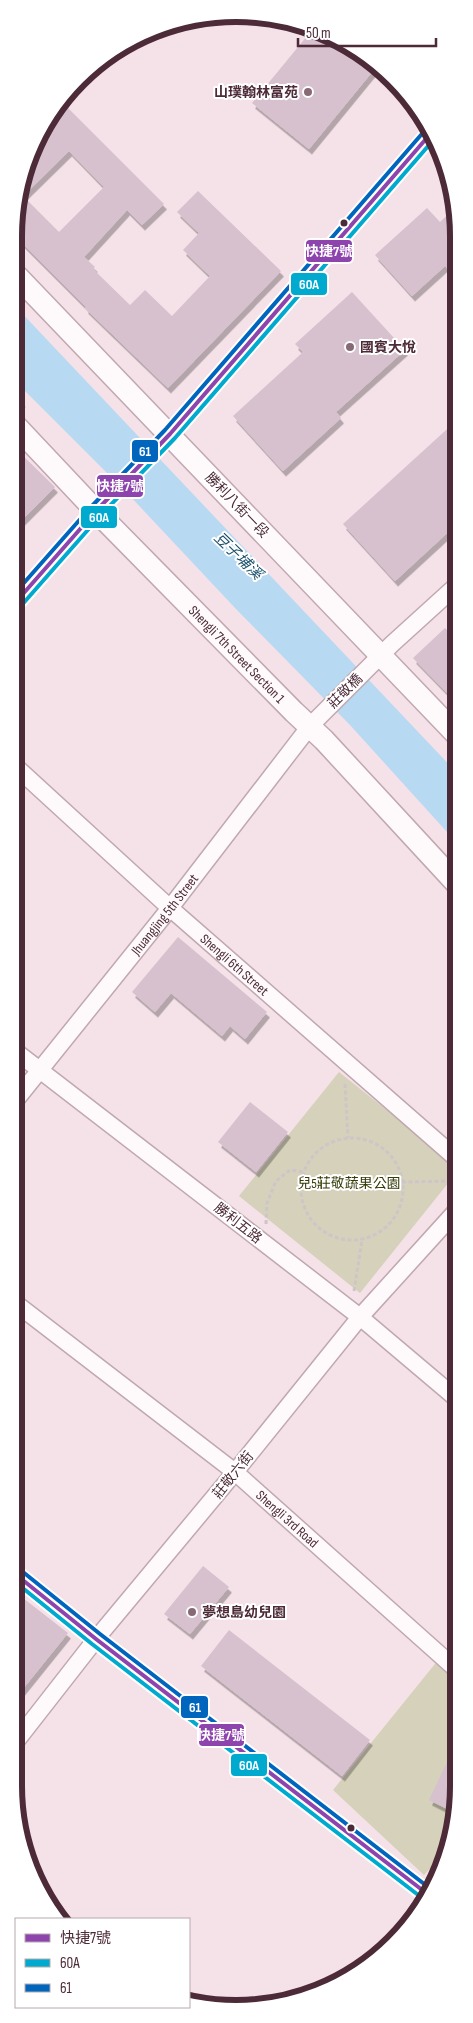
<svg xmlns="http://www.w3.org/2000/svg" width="473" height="2023" font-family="'Sofia Sans Condensed','Noto Sans TC',sans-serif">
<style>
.green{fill:#d6d1ba}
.water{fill:#b8d9f2}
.building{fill:#d7c1ce;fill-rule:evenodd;filter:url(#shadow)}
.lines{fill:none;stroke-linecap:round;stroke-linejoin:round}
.minor-casing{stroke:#c0a8b1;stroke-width:19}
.tertiary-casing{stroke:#c0a8b1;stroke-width:24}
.path{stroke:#cec5c8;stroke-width:3;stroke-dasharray:4 2.5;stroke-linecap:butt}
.minor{stroke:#fefafc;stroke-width:16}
.tertiary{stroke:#fefafc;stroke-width:21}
.bus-1-casing{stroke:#fff;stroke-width:8}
.bus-2-casing{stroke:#fff;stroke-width:8}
.bus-3-casing{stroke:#fff;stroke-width:8}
.bus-1{stroke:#8e44ad;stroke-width:4}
.bus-2{stroke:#00a9ce;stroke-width:4}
.bus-3{stroke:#0065bd;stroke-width:4}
.poi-dot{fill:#876a75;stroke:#fff;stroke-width:2}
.bus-dot{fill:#4c2a37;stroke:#fff;stroke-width:2}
.labels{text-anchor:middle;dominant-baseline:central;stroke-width:4;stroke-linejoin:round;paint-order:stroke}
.poi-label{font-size:14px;font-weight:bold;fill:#4c2a37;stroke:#fff;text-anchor:start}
.street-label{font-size:14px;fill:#4c2a37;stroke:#fff}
.park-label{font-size:14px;fill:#353a04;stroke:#fff}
.water-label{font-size:15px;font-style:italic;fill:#1a506c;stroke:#fff}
.rim{fill:none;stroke:#4c2a37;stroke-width:6}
.line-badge{stroke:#fff;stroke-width:2}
.badge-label{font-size:14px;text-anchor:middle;font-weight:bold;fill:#fff}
</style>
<defs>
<filter id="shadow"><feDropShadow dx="3" dy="5.5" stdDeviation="0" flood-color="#0004"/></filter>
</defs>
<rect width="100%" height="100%" fill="#f5e1e8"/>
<path class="green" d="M339,1072L457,1166V1172L360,1293L239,1196Z
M439,1659L457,1677V1816L444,1854L424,1875L333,1790Z"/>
<path class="water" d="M16,307L457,773V843L350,725L236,609L129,495L15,381Z"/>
<path class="building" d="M312,30L335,37L377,66L309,149L252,103Z
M63,103L164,204L142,225L127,210L84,257L95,267L93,269L130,305L145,290L172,316L210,276L183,250L199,233L177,212L198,191L281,271L168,388L85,308L86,307L16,237V207L44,125ZM69,151L104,187L59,232L23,196Z
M457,206V279L445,266L412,296L375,255L427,208L440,222Z
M352,292L405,350L336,412L341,418L283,471L233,416L303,352L295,344Z
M457,420V524L395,581L343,524Z
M15,448L55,487L15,527Z
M445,628L457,641V703L413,658Z
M178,937L267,1012L245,1039L230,1026L222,1036L171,993L155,1012L132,992Z
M250,1102L288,1132L256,1172L218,1142Z
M203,1566L229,1587L190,1634L164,1614Z
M14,1591L68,1633L14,1700Z
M229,1630L370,1740L342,1776L201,1666Z
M457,1741V1814L429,1800Z"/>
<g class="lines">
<g class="minor-casing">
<g id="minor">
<path d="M15,603L96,511L170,434L432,132"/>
<path id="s1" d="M15,766L170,908L457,1159"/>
<path d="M15,1051L360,1317L457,1399"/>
<path id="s2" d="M15,1101L170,908L310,726L392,644L457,585"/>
<path id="s3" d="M14,1302L235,1472L457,1670"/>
<path d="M14,1573L96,1639L430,1896"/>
<path d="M14,1744L96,1639L235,1472L360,1317L457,1210"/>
</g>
</g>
<g class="tertiary-casing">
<g id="tertiary">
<path d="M16,275L457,735"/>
<path id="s4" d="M15,425L96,511L294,712L324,740L457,884"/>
</g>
</g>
<path class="path" d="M15,398L25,408
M345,1084L348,1138
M301 1189a51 51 0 1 1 102 0a51 51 0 1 1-102 0Z
M402,1182L457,1181
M266,1224L267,1203L276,1181L290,1170L304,1172
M354,1291L362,1240"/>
<use href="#minor" class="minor"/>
<use href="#tertiary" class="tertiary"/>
<g class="bus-1-casing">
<path id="bus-1" d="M15,603L96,511L170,434L432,132
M14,1573L96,1639L430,1896"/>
</g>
<g class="bus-2-casing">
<path id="bus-2" d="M20,607L101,515L175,438L436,137
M14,1581L92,1644L426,1901"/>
</g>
<g class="bus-3-casing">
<path id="bus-3" d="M15,593L91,507L165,430L427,128
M18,1568L100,1634L432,1890"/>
</g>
<use href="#bus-1" class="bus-1"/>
<use href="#bus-2" class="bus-2"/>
<use href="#bus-3" class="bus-3"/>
</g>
<g class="poi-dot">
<circle cx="308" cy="92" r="5"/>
<circle cx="350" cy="347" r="5"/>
<circle cx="192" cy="1612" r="5"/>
</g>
<g class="bus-dot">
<circle cx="344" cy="223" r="4.5"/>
<circle cx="351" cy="1828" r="4.5"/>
</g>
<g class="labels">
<g class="poi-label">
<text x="298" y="92" text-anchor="end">山璞翰林富苑</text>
<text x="360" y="347">國賓大悅</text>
<text x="202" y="1612">夢想島幼兒園</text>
</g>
<g class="street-label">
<text transform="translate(237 505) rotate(46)">勝利八街一段</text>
<text stroke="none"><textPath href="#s4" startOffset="319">Shengli 7th Street Section 1</textPath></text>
<text transform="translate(345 691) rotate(-45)">莊敬橋</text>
<text stroke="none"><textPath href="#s2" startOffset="239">Jhuangjing 5th Street</textPath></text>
<text stroke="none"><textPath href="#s1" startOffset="296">Shengli 6th Street</textPath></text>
<text transform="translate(238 1223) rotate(38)">勝利五路</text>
<text transform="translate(233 1475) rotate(-51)">莊敬六街</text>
<text stroke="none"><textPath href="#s3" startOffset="349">Shengli 3rd Road</textPath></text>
</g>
<g class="park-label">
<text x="349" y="1183">兒5莊敬蔬果公園</text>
</g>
<g class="water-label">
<text transform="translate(238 556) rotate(44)">豆子埔溪</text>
</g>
</g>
<path d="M0 0H473V2023H0ZM236 22H236A214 214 0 0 1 450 236V1786A214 214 0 0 1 236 2000H236A214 214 0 0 1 22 1786V236A214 214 0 0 1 236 22Z" fill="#fff" fill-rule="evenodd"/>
<path class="rim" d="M236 22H236A214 214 0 0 1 450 236V1786A214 214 0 0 1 236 2000H236A214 214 0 0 1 22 1786V236A214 214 0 0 1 236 22Z"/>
<g class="line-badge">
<rect x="305" y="239" width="48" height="24" rx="5" fill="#8e44ad"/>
<rect x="290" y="272" width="38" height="24" rx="5" fill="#00a9ce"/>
<rect x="131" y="439" width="28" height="24" rx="5" fill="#0065bd"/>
<rect x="96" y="474" width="48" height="24" rx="5" fill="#8e44ad"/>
<rect x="80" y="505" width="38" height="24" rx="5" fill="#00a9ce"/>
<rect x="180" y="1695" width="29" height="24" rx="5" fill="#0065bd"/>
<rect x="198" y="1723" width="47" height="24" rx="5" fill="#8e44ad"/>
<rect x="230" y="1753" width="38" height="24" rx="5" fill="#00a9ce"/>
</g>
<g class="badge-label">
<text x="329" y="256">快捷7號</text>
<text x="309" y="289">60A</text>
<text x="145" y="456">61</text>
<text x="120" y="491">快捷7號</text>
<text x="99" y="522">60A</text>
<text x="195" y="1712">61</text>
<text x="221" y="1740">快捷7號</text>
<text x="249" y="1770">60A</text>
</g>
<rect x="15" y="1918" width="175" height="90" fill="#ffffff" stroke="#b7aaaf"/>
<rect x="25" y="1934" width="25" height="8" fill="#8e44ad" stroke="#b7aaaf"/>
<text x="60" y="1943" font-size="15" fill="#4c2a37">快捷7號</text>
<rect x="25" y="1959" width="25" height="8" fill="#00a9ce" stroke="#b7aaaf"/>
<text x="60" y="1968" font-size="15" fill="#4c2a37">60A</text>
<rect x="25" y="1984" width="25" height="8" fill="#0065bd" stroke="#b7aaaf"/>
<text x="60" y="1993" font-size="15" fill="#4c2a37">61</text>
<path d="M298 38v8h138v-8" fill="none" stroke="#4c2a37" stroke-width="2.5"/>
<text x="306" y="38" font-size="15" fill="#4c2a37" stroke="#ffffff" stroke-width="4" paint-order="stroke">50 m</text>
</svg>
